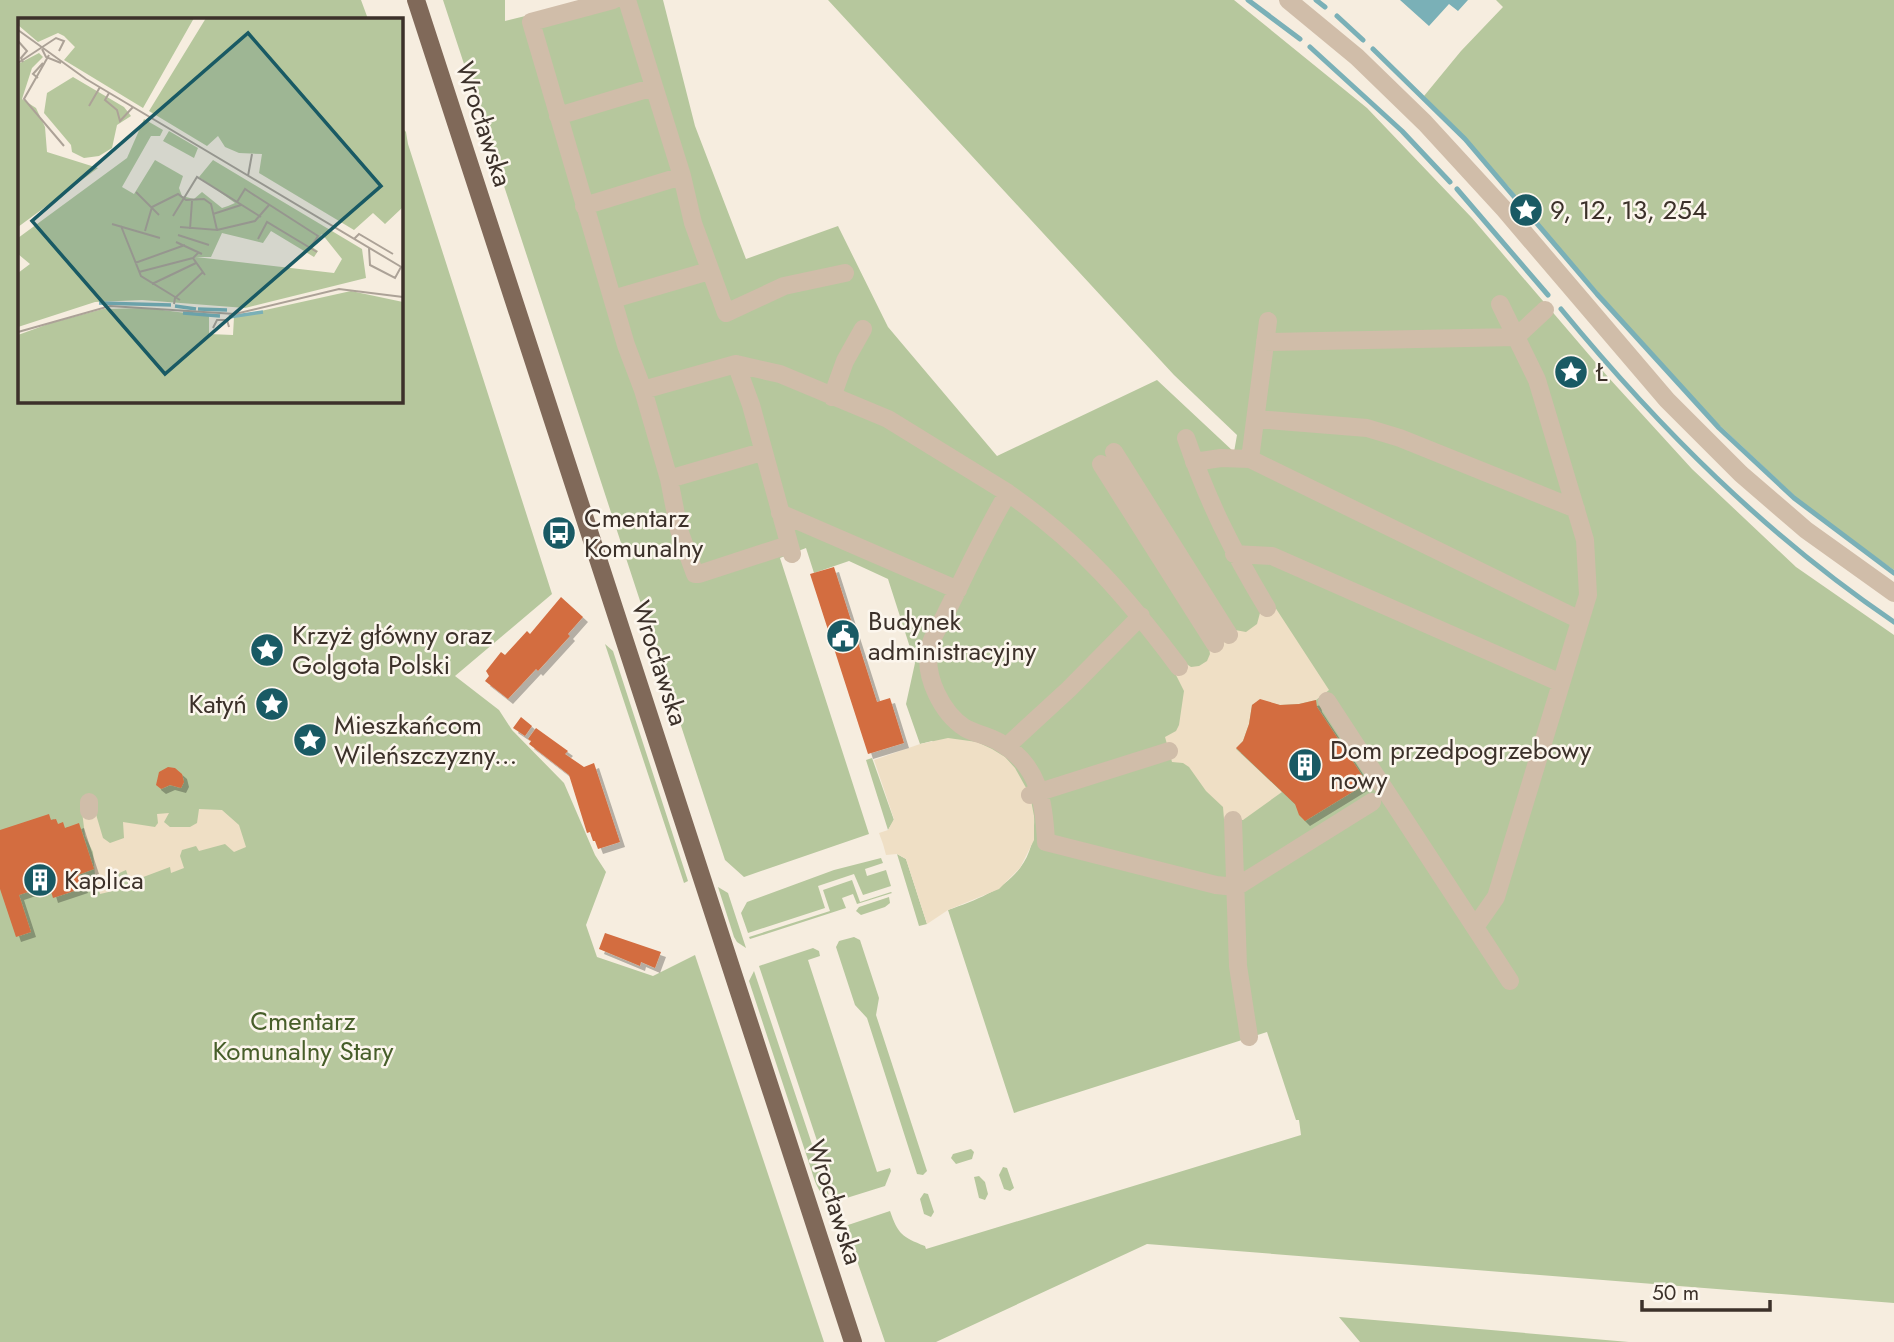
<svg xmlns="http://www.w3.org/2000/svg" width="1894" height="1342" font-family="Jost,sans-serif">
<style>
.green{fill:#b6c79d}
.plaza{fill:#efdfc5}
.water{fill:#7ab0b7}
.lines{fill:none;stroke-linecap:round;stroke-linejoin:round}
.stream{stroke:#7ab0b7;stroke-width:5}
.building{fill:#d36d40;filter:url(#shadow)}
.minor{stroke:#d0bda9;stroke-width:18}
.major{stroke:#806959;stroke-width:18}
.labels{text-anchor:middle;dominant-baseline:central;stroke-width:5;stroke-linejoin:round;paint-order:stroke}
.street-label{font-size:26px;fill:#3c312a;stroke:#fcf6ed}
.poi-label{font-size:26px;fill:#3c312a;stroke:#fcf6ed;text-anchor:start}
.park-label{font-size:26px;fill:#475e2a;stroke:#fcf6ed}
.inset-river{fill:none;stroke:#7ab0b7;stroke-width:3.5}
.inset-road{fill:none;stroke:#aca297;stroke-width:2}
.view{fill:#195a64;fill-opacity:0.15;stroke:#195a64;stroke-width:3.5}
.inset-edge{fill:none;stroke:#3c312a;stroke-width:3.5}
</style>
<defs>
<filter id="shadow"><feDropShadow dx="5" dy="5" stdDeviation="0" flood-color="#0004"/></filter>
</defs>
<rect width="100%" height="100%" fill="#f6eddf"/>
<path class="green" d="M0,0H361L368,19H19V401H401V126L406,132L408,144L552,594L455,676L499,710L512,730L564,783L595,855L606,872L586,925L597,957L653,976L695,955L824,1342H0Z
M443,0H505V21L590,0H663L695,126L746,259L838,226L888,327L997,456L1157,380L1234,452L1237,435L1174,375L828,0H1234L1367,108L1472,218L1608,377L1692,469L1796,567L1894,635V1303L1147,1244L936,1342H885L845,1226L890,1211C898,1234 902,1237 925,1246L926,1249L1301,1135L1299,1120H1296L1267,1032L1014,1113L948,910C996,894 1037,874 1034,816L932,741L920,744L906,704L915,663L888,579L849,561L814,573L806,548L780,558L869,834L744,877L725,860Z
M1496,0H1894V570L1813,513L1700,407L1544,231L1509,187L1424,96L1461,51L1503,7Z
M605,644L613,651L688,881L684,883Z
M872,758L894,820L888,830L866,760Z
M897,854L906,859L927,924L919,926Z
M881,858L883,863L865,869L867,876L886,870L891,886L863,895L854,874L818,886L825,908L748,933L741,913L747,902L834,870Z
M852,880L860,902L891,892L892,893L857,904L853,894L842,898L846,908L750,939L749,937L830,911L823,890Z
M718,887L728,893L746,948L737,942L734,937Z
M889,897L890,903L885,907L861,915L856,911L859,907Z
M854,937L860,940L879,998L876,1015L927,1171L923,1175L917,1174L867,1018L855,1005L836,947L839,941Z
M813,948L819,951L820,956L808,960L877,1172L890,1168L891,1171L885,1186L837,1201L759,966Z
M754,971L831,1201C816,1193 814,1177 809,1163L749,981Z
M971,1149L974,1152L972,1159L956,1164L951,1158L953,1154Z
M1003,1167L1007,1168L1014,1188L1010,1191L1004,1189L999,1175Z
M979,1176L985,1182L988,1194L985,1200L979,1198L974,1177Z
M924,1193L928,1194L934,1212L931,1217L924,1214L920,1199Z
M1339,1317L1629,1342H1360Z"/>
<path class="plaza" d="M1273,604L1329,690L1316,700L1299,704L1280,705L1260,700L1252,705L1249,724L1243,741L1236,749L1282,792L1243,820L1224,819L1223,807L1206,791L1189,767L1183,763L1172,762L1165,737L1176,731L1179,725L1184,691L1174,671L1185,663L1191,667L1199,666L1207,661L1210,654L1209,648L1235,630L1246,632L1257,624L1260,613Z
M948,738L977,742L992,749L1005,757L1015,768L1030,795L1034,816V840L1020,868L999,889L948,910L927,924L906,859L897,854L886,855L883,844L879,833L888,830L894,819L874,760L920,744Z
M199,809L222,810L239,825L246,847L234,852L225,844L199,851L196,846L182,850L180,856L184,868L171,873L170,867L130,882L126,870L115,875L117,890L100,894L98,886L93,887L90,881L95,875L93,852L85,836L82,811H95L103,838L110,843L124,838L123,822L155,827L158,823L157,814L169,813L164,822L170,827H190L197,823Z"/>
<path class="water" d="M1400,0H1468L1458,11L1449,4L1429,26Z"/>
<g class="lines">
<path class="stream" d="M1248,0L1300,39
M1316,0L1325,7
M1337,16L1363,40
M1310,47L1402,131L1450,182
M1373,49L1465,139L1597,294L1719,428L1794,498L1894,573
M1457,189L1548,295
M1561,309C1659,428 1766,535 1894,622"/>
</g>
<path class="building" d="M834,567L877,702L890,698L904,743L868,754L810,574Z
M561,597L583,617L568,634L570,636L538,671L536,669L508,699L485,681L489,676L486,671L501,652L505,655L527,631L530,634Z
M1260,699L1280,705L1299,704L1316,700L1317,707L1367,783L1305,821L1299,815L1295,804L1236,748L1243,741L1249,724L1252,705Z
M521,717L532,726L525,736L513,728Z
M536,728L568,751L565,754L584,767L594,763L620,842L598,849L595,841H593L590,832L587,833L569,775L529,744L531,741L528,739Z
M168,767L175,768L182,774L184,782L181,788L170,785L161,789L156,785L159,772Z
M49,814L51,820L56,819L58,824L63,822L65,828L79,823L94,869L78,875L83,888L53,898L49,885L19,895L31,932L16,937L0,889V830Z
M605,933L661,952L655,968L641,962L640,966L599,949Z"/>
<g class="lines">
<path class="minor" d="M613,0L531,22L626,345L643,390L669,479L679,530L695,574H699L788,545
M627,0L682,176L693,223L726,313L784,286L845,273
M1288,0L1357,57L1425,123L1504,209L1667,400L1741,474L1806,530L1894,593
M558,116L654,87
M584,206L682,176
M613,299L709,271
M1265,342L1516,337L1545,310
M736,364L751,405L792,554
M643,390L736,364L780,374L888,419L1008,493
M832,397L845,361L863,329
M1256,419L1367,428L1400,438L1576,509
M1186,438C1208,502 1232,550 1267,608
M1114,452L1229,635
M1250,459L1580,620
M1194,462L1221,458L1250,459L1268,321
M1101,464L1215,644
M669,479L762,452
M780,513L958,590
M1234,554L1272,556L1561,683
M1179,667C1126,596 1082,545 1008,493C985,531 967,571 947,611C942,623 931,637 929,649C924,677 942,713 965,728C976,734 989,736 999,742C1039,765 1044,800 1046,842L1216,885L1236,887L1372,802
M1327,701L1510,981
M1006,747L1069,689L1141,616
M1030,795L1169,751
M89,811V802
M1233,820L1238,966L1249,1037
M1475,927L1496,897L1588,595L1585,540L1537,380L1500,304"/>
<path class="major" d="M416,0L853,1342"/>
</g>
<defs>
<g id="sight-disc" transform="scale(1.75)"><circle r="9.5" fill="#195a64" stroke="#fcf6ed"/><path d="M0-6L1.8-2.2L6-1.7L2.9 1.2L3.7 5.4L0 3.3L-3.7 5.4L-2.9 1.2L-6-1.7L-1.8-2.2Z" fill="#fff"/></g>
<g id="bus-disc" transform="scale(1.75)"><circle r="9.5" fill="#195a64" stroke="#fcf6ed"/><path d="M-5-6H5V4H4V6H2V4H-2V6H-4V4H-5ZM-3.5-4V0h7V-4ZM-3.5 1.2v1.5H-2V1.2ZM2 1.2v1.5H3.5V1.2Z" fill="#fff"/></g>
<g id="civic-disc" transform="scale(1.75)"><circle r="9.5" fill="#195a64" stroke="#fcf6ed"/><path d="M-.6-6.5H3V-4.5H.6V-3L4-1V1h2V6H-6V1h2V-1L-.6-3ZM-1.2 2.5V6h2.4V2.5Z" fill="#fff"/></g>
<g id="building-disc" transform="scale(1.75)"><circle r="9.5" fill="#195a64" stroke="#fcf6ed"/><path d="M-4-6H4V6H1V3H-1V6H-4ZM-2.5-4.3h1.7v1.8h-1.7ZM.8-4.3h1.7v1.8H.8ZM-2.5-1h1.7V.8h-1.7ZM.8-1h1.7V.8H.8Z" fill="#fff"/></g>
</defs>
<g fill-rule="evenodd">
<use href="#sight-disc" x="1526" y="210"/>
<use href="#sight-disc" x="1571" y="372"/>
<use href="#bus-disc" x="559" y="533"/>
<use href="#civic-disc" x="843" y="636"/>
<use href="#sight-disc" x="267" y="650"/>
<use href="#sight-disc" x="272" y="704"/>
<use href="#sight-disc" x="310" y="740"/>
<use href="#building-disc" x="1305" y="765"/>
<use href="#building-disc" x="40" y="880"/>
</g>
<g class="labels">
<g class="street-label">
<text transform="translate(484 124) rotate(72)">Wrocławska</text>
<text transform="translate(660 663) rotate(72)">Wrocławska</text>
<text transform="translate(835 1202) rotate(72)">Wrocławska</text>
</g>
<g class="poi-label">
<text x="1550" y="210">9, 12, 13, 254</text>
<text x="1596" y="372">Ł</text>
<text x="584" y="518">Cmentarz<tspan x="584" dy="30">Komunalny</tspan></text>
<text x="868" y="621">Budynek<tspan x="868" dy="30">administracyjny</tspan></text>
<text x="292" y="635">Krzyż główny oraz<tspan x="292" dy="30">Golgota Polski</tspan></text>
<text x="247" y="704" text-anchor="end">Katyń</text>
<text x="334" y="725">Mieszkańcom<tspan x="334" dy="30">Wileńszczyzny...</tspan></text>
<text x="1330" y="750">Dom przedpogrzebowy<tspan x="1330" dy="30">nowy</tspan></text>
<text x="64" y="880">Kaplica</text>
</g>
<g class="park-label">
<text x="303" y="1021">Cmentarz<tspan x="303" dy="30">Komunalny Stary</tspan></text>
</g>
</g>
<g transform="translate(18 18)">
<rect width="385" height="385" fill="#f6eddf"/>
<path d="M0,0H176L125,90L46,42L57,29L46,18L40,15L20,24L0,7ZM188,0H385V189L367,206L355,195L336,212L241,155L244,136L221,135L207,129L200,118L189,128L131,93ZM21,35L25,39L14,50L4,81L18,90L27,109L29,134L80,150L0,209V46ZM55,59L106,89L113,98L99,107L94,130L81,138L66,140L54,134L53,127L26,95L29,75ZM126,101L145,112L142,118H133L104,169L116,176L137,142L165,158L161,170L164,178L176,181L184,174L204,190L210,188L217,185L181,159L195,142L344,231L348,260L227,290L124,282L77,284L0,309V255L12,246L0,236V220L109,140ZM253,213L296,239L300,233L294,229L304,216L324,241L316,255L178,239H193L204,215L245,225ZM151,113L180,130L176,140L145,123ZM333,273L385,284V385H0V317L33,305L85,291L129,290L191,298V316L215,317L216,299Z" fill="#b6c79d" fill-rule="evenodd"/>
<path class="inset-river" d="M81,285L153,287M157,288L178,291M180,291L209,292M165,295L202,298M211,299L245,294"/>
<path class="inset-road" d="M0,12L68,61L385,250M0,23L9,33L3,40L5,44M24,31L28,39L43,45M31,37L6,81L46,128M0,45L38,20L46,23L41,33M20,60L15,56L25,45M91,75L87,82L99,92L102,103L115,89M71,88L82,69M230,158L234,136M118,174L141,197M219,184L227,171L233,175L300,218L292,230M195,196L223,187M155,198L179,159L243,199M94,206L142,220M103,208L123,258L162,282M172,211L174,183M199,212L237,203L251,187M127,213L134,189L160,176L168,182L186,181L193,186L199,212L162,209M160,217L191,227M240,221L249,204L299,234M336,221L341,216L375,236M158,224L184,236M351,230L352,247L377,260L383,249M181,234L175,240L187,257M117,245L167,227M121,254L175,240M134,266L178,245M156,286L157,280L185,254M195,310L199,302H209L211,309M0,314L92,288L217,296L321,271L385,279"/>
<path class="view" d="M230,15L363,168L147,356L14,203Z"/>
<rect width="385" height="385" class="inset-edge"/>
</g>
<path d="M1642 1300v10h128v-10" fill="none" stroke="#3c312a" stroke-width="3.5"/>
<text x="1652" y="1300" font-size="21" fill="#3c312a" stroke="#fcf6ed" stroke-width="5" paint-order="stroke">50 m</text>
</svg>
